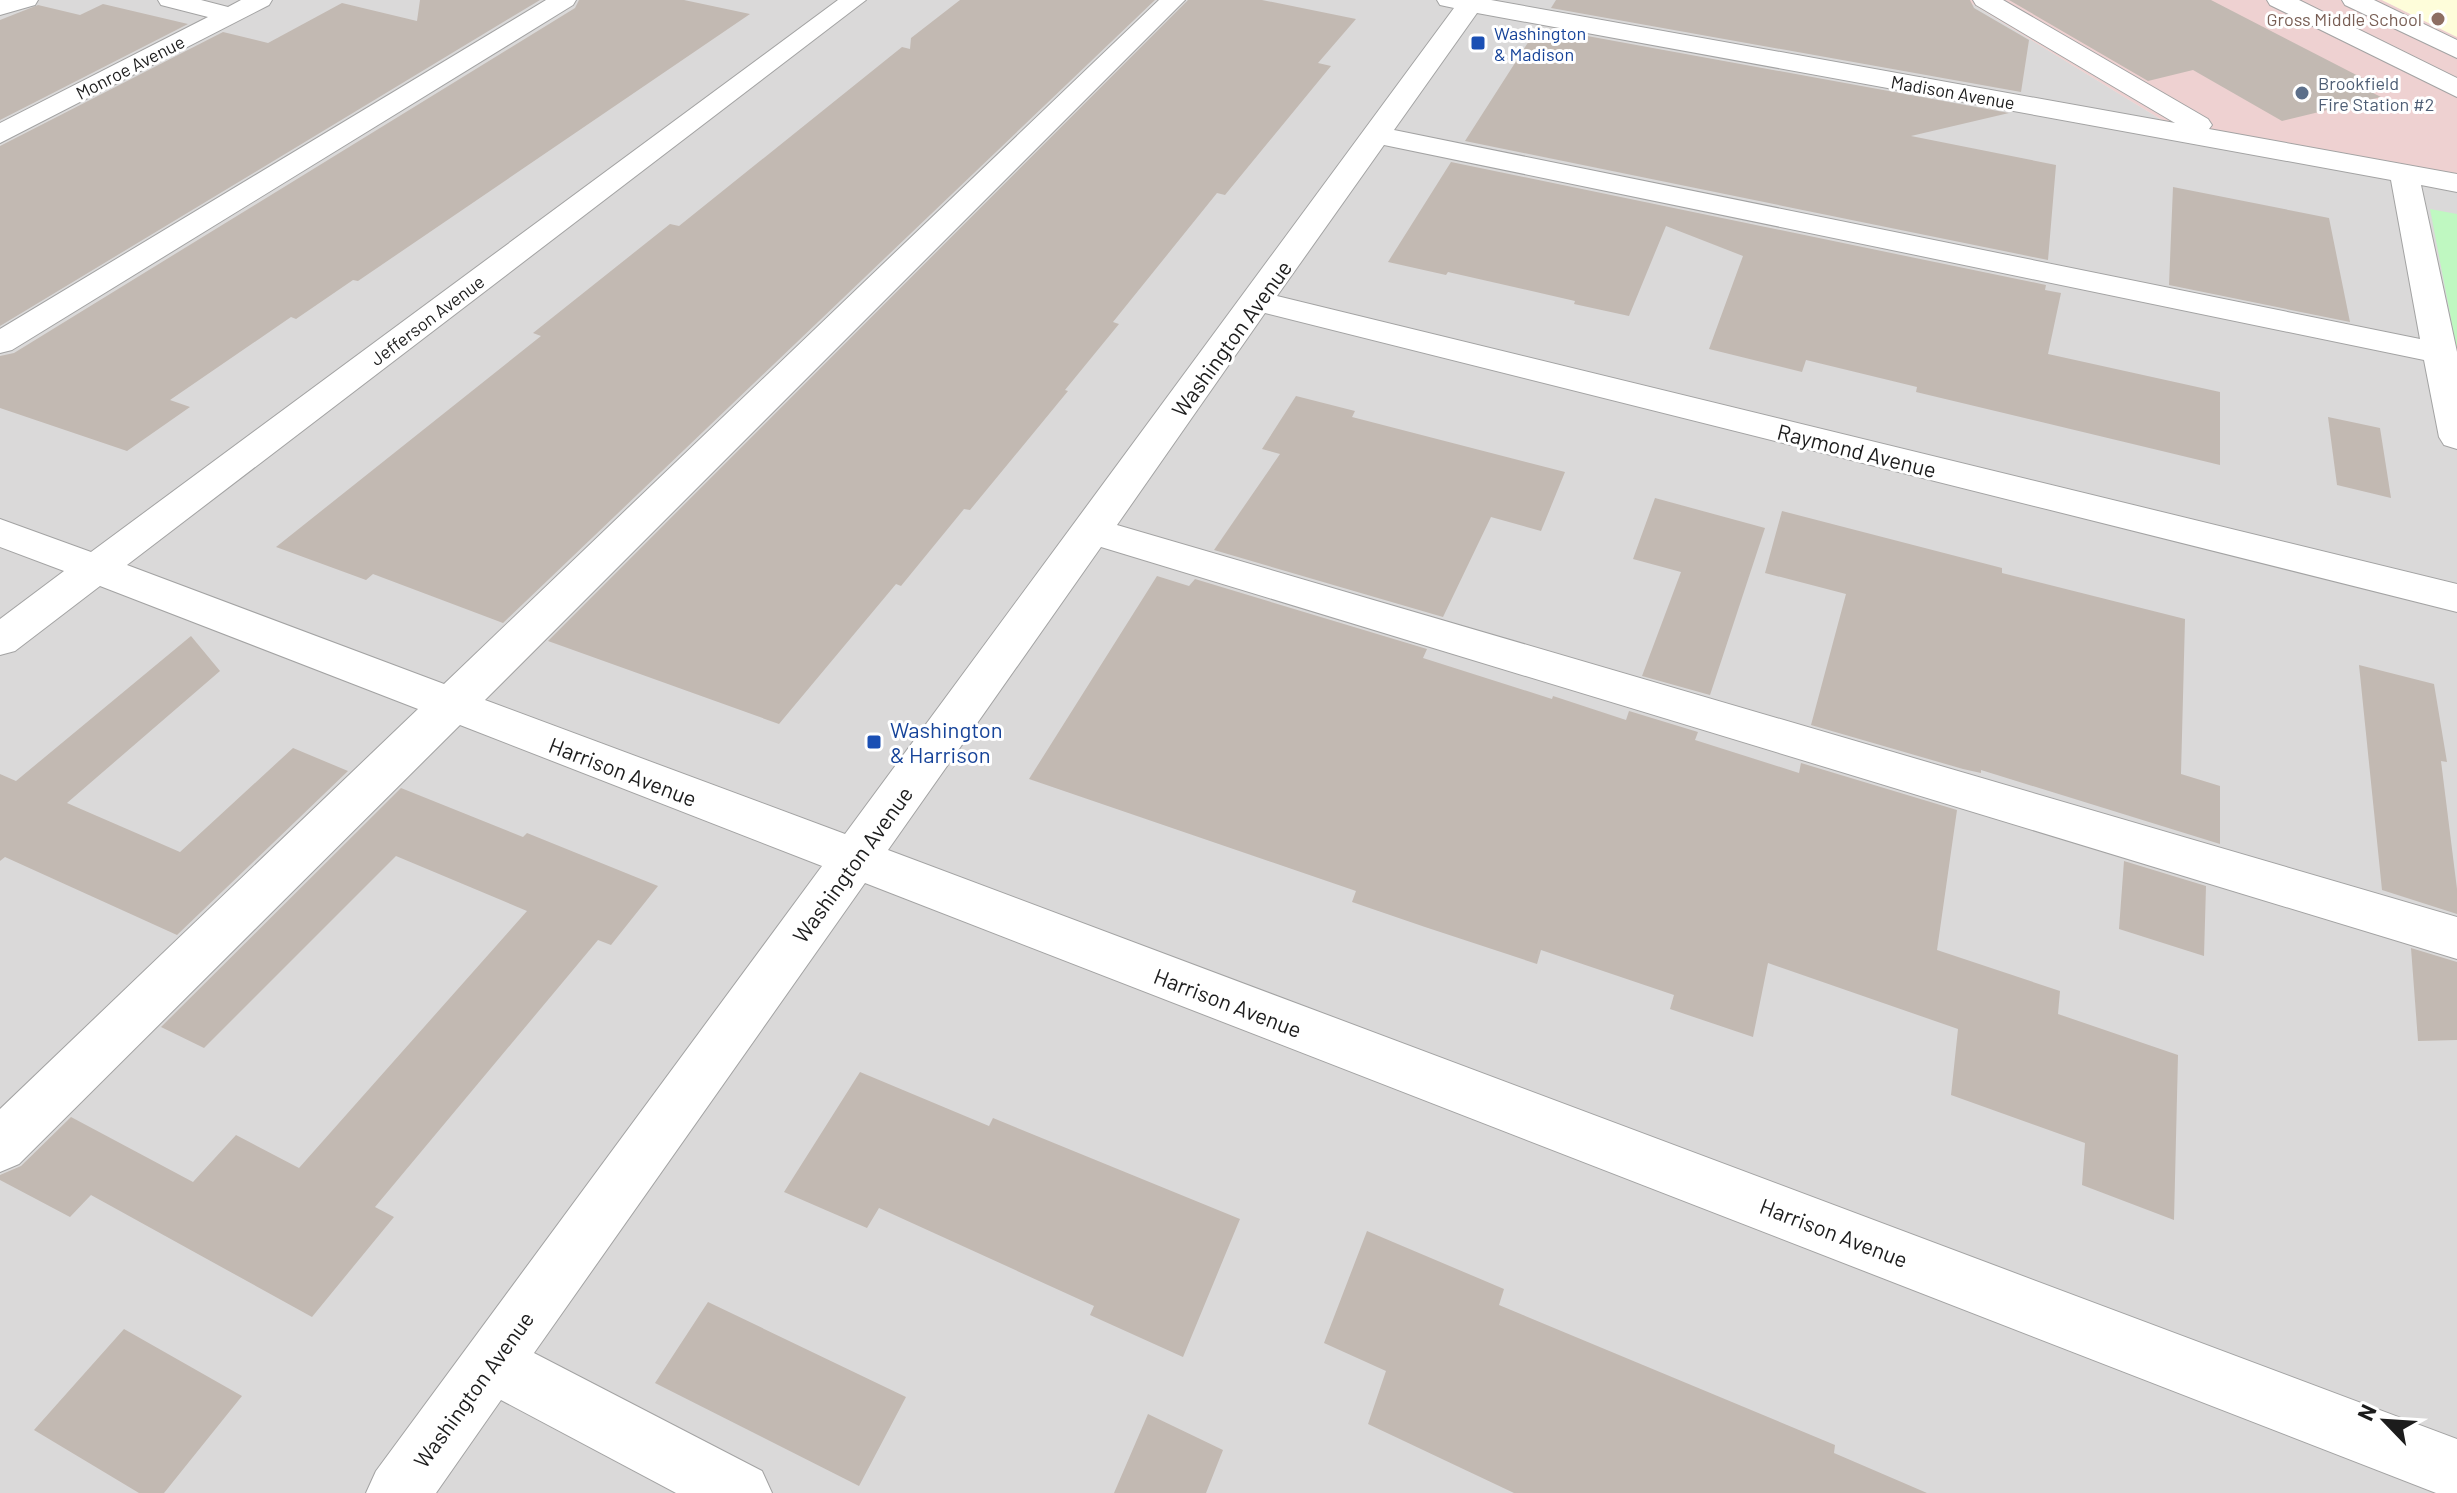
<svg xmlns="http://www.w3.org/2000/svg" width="2457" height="1493" font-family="Barlow,sans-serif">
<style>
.residential{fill:#dad9d9}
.commercial{fill:#eed1d1}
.education{fill:#fefdda}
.park{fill:#bff8c1}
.building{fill:#c2b9b2}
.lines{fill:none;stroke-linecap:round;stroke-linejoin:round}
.minor-casing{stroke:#a3a3a3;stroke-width:2}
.minor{fill:#fff;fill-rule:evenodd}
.education-dot{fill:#8d6e63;stroke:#fff;stroke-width:3}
.transit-dot{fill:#1a4fb4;stroke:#fff;stroke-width:3}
.service-dot{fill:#5c6f8a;stroke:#fff;stroke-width:3}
.labels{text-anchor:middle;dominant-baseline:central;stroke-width:6;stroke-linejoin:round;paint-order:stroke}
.far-education-label{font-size:18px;fill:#785e54;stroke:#fff;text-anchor:end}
.far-transit-label{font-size:18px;fill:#164399;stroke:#fff;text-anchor:start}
.far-street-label{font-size:18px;fill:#1c1c1c;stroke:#fff}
.far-service-label{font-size:18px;fill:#4e5e75;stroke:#fff;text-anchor:start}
.street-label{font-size:22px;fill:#1c1c1c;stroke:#fff}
.transit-label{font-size:22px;fill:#164399;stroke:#fff;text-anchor:start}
</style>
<rect width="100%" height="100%" fill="#eee9e2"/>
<path class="residential" d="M0,0H1966L2162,120L2457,176V1493H0Z"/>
<path class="commercial" d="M1966,0H2382L2457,37V176L2162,120Z"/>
<path class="education" d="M2382,0H2457V37Z"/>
<path class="park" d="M2430,209L2457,214V350Z"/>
<path class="building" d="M420,0H540L0,326V146L223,32L268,43L342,3L417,21Z
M579,0H684L750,14L358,281L353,280L296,319L291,317L170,400L190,407L127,451L0,408V356L14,353L575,8Z
M960,0H1155L503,623L373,574L366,580L276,547L541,336L533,333L670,224L679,226L902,47L910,49L911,38Z
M1188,0H1262L1356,19L1318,63L1331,66L1225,195L1217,193L1113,322L1119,324L1065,390L1068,391L970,510L964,509L901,586L896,584L779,724L548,641Z
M1556,0H1970L1974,8L2029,40L2021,92L1551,8Z
M2009,0H2211L2374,84L2361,87L2381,97L2282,121L2193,70L2148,81Z
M103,4L188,24L0,120V20L38,5L80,15Z
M1538,27L2009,113L1911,136L2056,165L2048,260L1465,141Z
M1451,162L2046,285L2045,290L2061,293L2048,354L2220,392V465L1916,392L1917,387L1806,360L1802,372L1709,349L1743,256L1666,226L1629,316L1574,304L1575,301L1448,272L1446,275L1388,262Z
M2173,187L2329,218L2350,322L2169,285Z
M1296,396L1355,411L1352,417L1565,472L1541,531L1491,517L1443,617L1214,550L1280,454L1262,449Z
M2328,417L2380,428L2391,498L2337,485Z
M1655,498L1765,528L1710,695L1642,676L1681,572L1633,559Z
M1782,511L2002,568V573L2185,619L2181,774L2220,786V844L1981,770V773L1963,769L1811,725L1846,594L1765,573Z
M1157,576L1189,586L1195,579L1427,649L1423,658L1552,699L1553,696L1626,720L1629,711L1698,732L1695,740L1799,773L1801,763L1957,810L1937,950L2060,991L2058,1014L2178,1055L2174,1220L2082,1185L2085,1143L1951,1095L1958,1029L1768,963L1753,1037L1670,1009L1674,995L1541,950L1537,964L1425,927L1352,902L1356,891L1029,779Z
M191,636L220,671L67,803L180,852L293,748L348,771L177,935L5,857L0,861V774L16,781Z
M2359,665L2434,684L2447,762L2441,761L2457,889V914L2382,890Z
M401,788L523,837L527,833L658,886L611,945L598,940L375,1207L394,1217L312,1317L91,1195L70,1217L0,1180V1175L21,1166L71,1117L193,1182L236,1135L299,1168L527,911L396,856L204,1048L161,1027Z
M2124,861L2206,886L2204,956L2119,929Z
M2411,948L2457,962V1040L2418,1041Z
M860,1072L989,1126L993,1118L1240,1219L1183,1357L1090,1315L1094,1306L879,1208L867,1228L784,1192Z
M1367,1231L1504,1289L1499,1305L1835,1445L1834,1453L1927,1493H1514L1368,1424L1386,1371L1324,1343Z
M708,1302L906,1397L859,1486L655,1383Z
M124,1329L242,1396L164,1493H139L34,1430Z
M1148,1414L1223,1450L1206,1493H1114Z"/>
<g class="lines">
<g class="minor-casing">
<path id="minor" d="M0,0H38L35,5L0,15Z
M158,0H201L228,7L241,0H272L269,5L0,143V123L208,17L161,5Z
M546,0H576L573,5L12,350L0,353V329Z
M838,0H866L127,565L444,684L1159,0H1185L485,700L845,834L1454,8L1440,5L1437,0H1491L2175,123L1976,5L1973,0H2003L2208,119L2212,125L2209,129L2457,174V192L2421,185L2457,352V449L2444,445L2439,437L2424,360L1384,145L1277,296L2457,584V612L1265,313L1117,525L2457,917V959L1101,547L888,850L2457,1439V1493H2436L865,883L534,1353L762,1471L772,1493H676L501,1400L436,1493H366L376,1471L822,866L460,725L19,1164L0,1172V1109L418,709L100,586L15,651L0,655V619L64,571L0,547V519L91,552ZM1477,13L2391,180L2420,339L1394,130Z
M2267,0H2299L2457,78V97L2270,5Z
M2342,0H2374L2457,40V58L2345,5Z"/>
</g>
<use href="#minor" class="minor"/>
</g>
<circle class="education-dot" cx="2438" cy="19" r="8"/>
<g class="transit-dot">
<rect x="1470" y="35" width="16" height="16" rx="4"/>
<rect x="866" y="734" width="16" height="16" rx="4"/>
</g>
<circle class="service-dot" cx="2302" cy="93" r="8"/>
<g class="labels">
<g class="far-education-label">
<text x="2422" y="19">Gross Middle School</text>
</g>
<g class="far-transit-label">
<text x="1494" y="33">Washington<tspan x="1494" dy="21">&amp; Madison</tspan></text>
</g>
<g class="far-street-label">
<text transform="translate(130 67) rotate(-27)">Monroe Avenue</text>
<text transform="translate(1953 92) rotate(10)">Madison Avenue</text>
<text transform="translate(427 320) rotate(-37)">Jefferson Avenue</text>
</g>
<g class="far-service-label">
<text x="2318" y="83">Brookfield<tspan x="2318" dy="21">Fire Station #2</tspan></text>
</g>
<g class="street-label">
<text transform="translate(1231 338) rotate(-54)">Washington Avenue</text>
<text transform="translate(1857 450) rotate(14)">Raymond Avenue</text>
<text transform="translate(623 771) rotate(21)">Harrison Avenue</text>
<text transform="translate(852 864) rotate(-54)">Washington Avenue</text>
<text transform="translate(1228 1002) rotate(21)">Harrison Avenue</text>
<text transform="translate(1834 1232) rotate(21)">Harrison Avenue</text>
<text transform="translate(473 1389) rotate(-54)">Washington Avenue</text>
</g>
<g class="transit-label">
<text x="890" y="729">Washington<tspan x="890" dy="25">&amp; Harrison</tspan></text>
</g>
</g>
<g transform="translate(2385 1421) rotate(295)" stroke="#ffffff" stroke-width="6" paint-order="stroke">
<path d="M0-6L14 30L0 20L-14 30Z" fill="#1c1c1c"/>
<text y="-12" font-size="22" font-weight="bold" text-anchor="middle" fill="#1c1c1c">N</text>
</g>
</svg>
